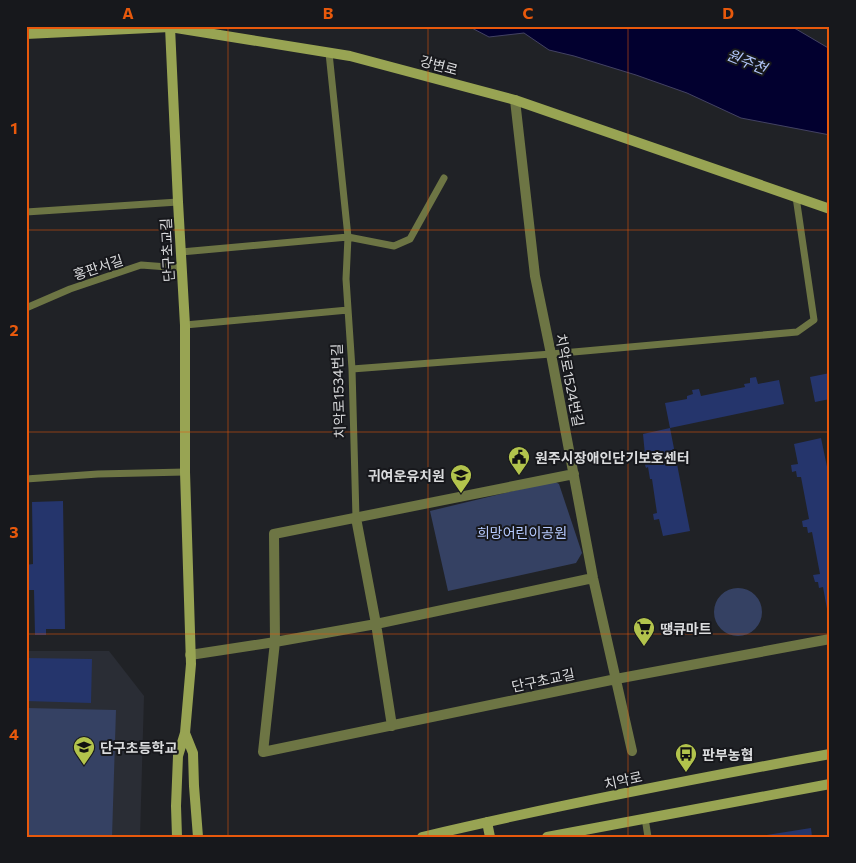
<svg xmlns="http://www.w3.org/2000/svg" width="856" height="863" font-family="Commissioner,'Noto Sans KR',sans-serif">
<style>
.built{fill:#2a2d35}
.green{fill:#354163}
.water{fill:#02002f;stroke:#434263}
.building{fill:#25356c}
.lines{fill:none;stroke-linecap:round;stroke-linejoin:round}
.lane{stroke:#6d7544;stroke-width:7}
.street{stroke:#6d7544;stroke-width:10}
.secondary{stroke:#98a453;stroke-width:10}
.grid{fill:none;stroke:#e8590c;stroke-width:1;stroke-opacity:0.55}
.labels{text-anchor:middle;dominant-baseline:central;stroke-width:4;stroke-linejoin:round;paint-order:stroke}
.street-label{font-size:14px;fill:#dadbdd;stroke:#17181c}
.poi-label{font-size:14px;font-weight:bold;fill:#dadbdd;stroke:#17181c;text-anchor:start}
.park-label{font-size:14px;fill:#b6cafe;stroke:#17181c}
.water-label{font-size:15px;font-style:italic;fill:#b2c6fa;stroke:#17181c}
.neatline{fill:none;stroke:#e8590c;stroke-width:2}
.grid-label{font-size:16px;text-anchor:middle;font-weight:bold;fill:#e8590c}
</style>
<rect width="100%" height="100%" fill="#202226"/>
<path class="built" d="M26,651H109L144,696L140,837H26Z"/>
<path class="green" d="M554,481L559,484L582,553L576,563L448,591L430,511Z
M714 612a24 24 0 1 1 48 0a24 24 0 1 1-48 0Z
M26,708L116,710L112,837H26Z"/>
<path class="water" d="M468,26H788L796,29L830,49V135L741,118L687,93L636,75L574,56L549,50L524,33L489,37Z"/>
<path class="building" d="M830,373V399L815,402L810,377Z
M756,377L758,384L779,380L784,404L670,428L690,531L663,536L659,519L654,520L653,514L657,513L652,479H650L648,467L646,468L644,462H641L639,456L645,455L643,434L670,428L665,403L687,399V396L693,394L692,390L699,389L701,396L745,387L744,384L750,383V378Z
M821,438L830,481V609H827L823,587L819,588L818,582H815L813,575L820,574L812,532L808,533L807,527H803L802,521L809,519L801,477H797L796,471L792,472L791,465L798,464L794,444Z
M63,501L65,629H46V635H35L34,590H26V565L33,564L32,502Z
M26,658L92,659L91,703L26,701Z
M811,828L812,837H760V836Z"/>
<g class="lines">
<path class="lane" d="M329,53L348,237L346,279L352,369L356,518
M26,212L178,202
M181,252L348,237L394,246L410,239L444,178
M26,308L70,289L141,265L181,268
M185,325L348,310
M352,369L551,354L797,332L814,320L796,197
M26,479L98,474L185,472
M645,818L648,837"/>
<path class="street" d="M515,100L535,276L551,354L593,578L632,751
M574,474L274,534L275,642L263,752L616,679L830,639
M356,518L376,624L392,726
M190,655L275,642L376,624L593,578"/>
<path class="secondary" d="M170,27L178,202L185,325V472L191,664L185,733L178,756L176,806L177,837
M26,34L170,27L350,56L515,100L830,209
M185,733L193,753L194,786L198,837
M487,822L490,837
M422,837C557,805 693,779 830,754
M547,837L830,784"/>
</g>
<path class="grid" d="M228,26V837M428,26V837M628,26V837M26,230H830M26,432H830M26,634H830"/>
<defs>
<g id="civic-pin" transform="scale(1.125)"><path d="M0 17L-7.5 6A9.5 9.5 0 1 1 7.5 6Z" fill="#b2c34c" stroke="#17181c"/><path d="M-.6-6.5H3V-4.5H.6V-3L4-1V1h2V6H-6V1h2V-1L-.6-3ZM-1.2 2.5V6h2.4V2.5Z" fill="#111"/></g>
<g id="school-pin" transform="scale(1.125)"><path d="M0 17L-7.5 6A9.5 9.5 0 1 1 7.5 6Z" fill="#b2c34c" stroke="#17181c"/><path d="M0-5L7-2L0 1L-7-2ZM-4 1L0 2.5L4 1V4Q0 6-4 4Z" fill="#111"/></g>
<g id="supermarket-pin" transform="scale(1.125)"><path d="M0 17L-7.5 6A9.5 9.5 0 1 1 7.5 6Z" fill="#b2c34c" stroke="#17181c"/><path d="M-6-5.5h2.5l.6 2H6L4.5 2H-2.5L-4.4-4H-6ZM-1.5 3.2a1.3 1.3 0 1 0 .1 0ZM3 3.2a1.3 1.3 0 1 0 .1 0Z" fill="#111"/></g>
<g id="bus-pin" transform="scale(1.125)"><path d="M0 17L-7.5 6A9.5 9.5 0 1 1 7.5 6Z" fill="#b2c34c" stroke="#17181c"/><path d="M-5-6H5V4H4V6H2V4H-2V6H-4V4H-5ZM-3.5-4V0h7V-4ZM-3.5 1.2v1.5H-2V1.2ZM2 1.2v1.5H3.5V1.2Z" fill="#111"/></g>
</defs>
<g fill-rule="evenodd">
<use href="#civic-pin" x="519" y="457"/>
<use href="#school-pin" x="461" y="475"/>
<use href="#supermarket-pin" x="644" y="628"/>
<use href="#school-pin" x="84" y="747"/>
<use href="#bus-pin" x="686" y="754"/>
</g>
<g class="labels">
<g class="street-label">
<text transform="translate(439 65) rotate(15)">강변로</text>
<text transform="translate(167 250) rotate(-93)">단구초교길</text>
<text transform="translate(98 267) rotate(-18)">홍판서길</text>
<text transform="translate(570 380) rotate(79)">치악로1524번길</text>
<text transform="translate(338 391) rotate(-92)">치악로1534번길</text>
<text transform="translate(543 680) rotate(-12)">단구초교길</text>
<text transform="translate(623 780) rotate(-12)">치악로</text>
</g>
<g class="poi-label">
<text x="535" y="457">원주시장애인단기보호센터</text>
<text x="445" y="475" text-anchor="end">귀여운유치원</text>
<text x="660" y="628">땡큐마트</text>
<text x="100" y="747">단구초등학교</text>
<text x="702" y="754">판부농협</text>
</g>
<g class="park-label">
<text x="522" y="532">희망어린이공원</text>
</g>
<g class="water-label">
<text transform="translate(747 61) rotate(22)">원주천</text>
</g>
</g>
<rect width="856" height="863" fill="none" stroke="#17181c" stroke-width="55"/>
<rect x="28" y="28" width="800" height="808" class="neatline"/>
<g class="grid-label">
<text x="128" y="19">A</text>
<text x="328" y="19">B</text>
<text x="528" y="19">C</text>
<text x="728" y="19">D</text>
<text x="14" y="134">1</text>
<text x="14" y="336">2</text>
<text x="14" y="538">3</text>
<text x="14" y="740">4</text>
</g>
</svg>
